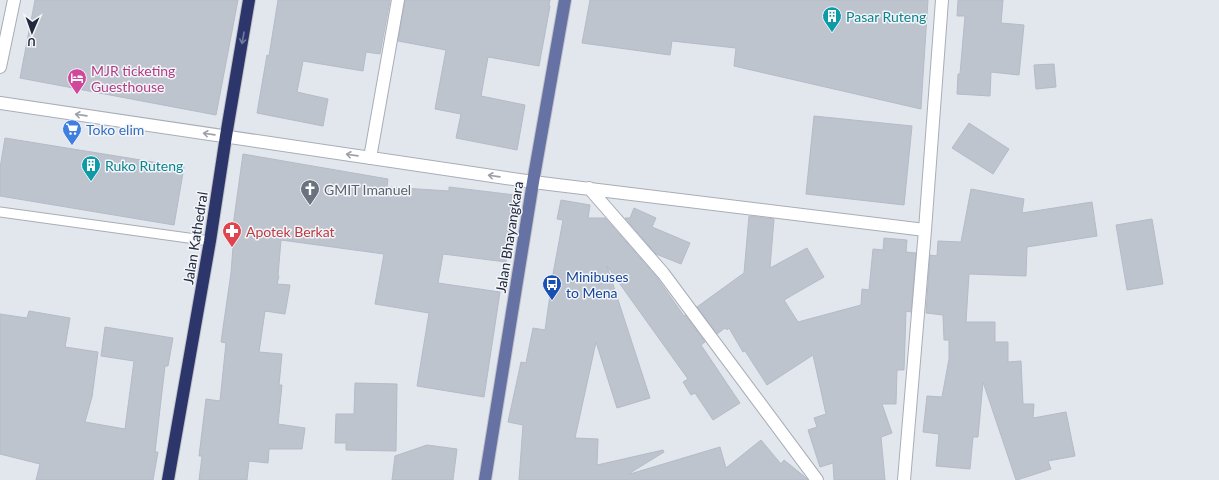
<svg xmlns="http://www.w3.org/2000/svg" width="1219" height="480" font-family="Lato,sans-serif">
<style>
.building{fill:#bec4ce;stroke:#b5bbc7}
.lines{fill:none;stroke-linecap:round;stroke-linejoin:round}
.lane-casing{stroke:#a8adb8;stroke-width:11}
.street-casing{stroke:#a8adb8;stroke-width:14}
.primary-casing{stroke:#c1c3c9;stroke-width:14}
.highway-casing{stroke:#c1c3c9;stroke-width:14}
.lane{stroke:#fff;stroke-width:9}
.street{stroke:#fff;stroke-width:12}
.primary{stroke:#6672a3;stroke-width:12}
.highway{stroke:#2d366b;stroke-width:12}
.oneway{stroke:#72799d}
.oneway2{stroke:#9c9ea8}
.labels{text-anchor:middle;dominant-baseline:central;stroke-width:3;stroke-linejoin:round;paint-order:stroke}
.culture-label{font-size:14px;fill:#0d838f;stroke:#f3f6f9;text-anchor:start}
.hotel-label{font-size:14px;fill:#b23c85;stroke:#f3f6f9;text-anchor:start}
.shop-label{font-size:14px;fill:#366cbe;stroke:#f3f6f9;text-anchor:start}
.worship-label{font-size:14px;fill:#5b616d;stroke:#f3f6f9;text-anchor:start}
.health-label{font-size:14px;fill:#be3a42;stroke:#f3f6f9;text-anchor:start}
.street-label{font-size:14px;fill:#22283e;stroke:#f3f6f9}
.transit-label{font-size:14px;fill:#164399;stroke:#f3f6f9;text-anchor:start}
</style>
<rect width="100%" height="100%" fill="#e2e6ed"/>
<path class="building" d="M35,0H238L216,115L20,78Z
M278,0H390L380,54L366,52L363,71L303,61L297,92L328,99L323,126L257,113L267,55L269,56Z
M405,0H550L549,5L550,6L539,66L488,57L481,96L525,105L517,150L456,138L461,114L435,109L446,50L398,41Z
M590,0H928L922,92H921H922L921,109L734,66L736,48L672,41L670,55L582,43Z
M958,0H1003L1001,23L1024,25L1019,75L991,72L990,96L957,94L958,74H960L965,16H957Z
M1054,64L1056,87L1036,89L1034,65Z
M814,116L912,126L904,205L806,194Z
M969,123L1009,149L993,174L952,148Z
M5,138L184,167L174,225L0,196V168Z
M243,154L388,179L387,187L449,191V187L515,195L506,262L443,254L438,283L500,292L484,397L417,386L429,313L375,304L384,254L281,240L278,276H279L277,284L290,285L285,314L265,311L259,352L282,354L279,385H282L278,424L305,428L302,449H269L268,463L249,461L247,480H199L202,456H199L206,399L220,401L226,343L221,342L231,273L234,234L232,233Z
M971,189L1024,199L1022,213L1092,202L1097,236L1027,247L1026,276L969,274L966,322H995V342H1008V362L1021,361L1023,404H1034L1033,418L1066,412L1075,456L1048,461L1051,469L1017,480H1016L983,382L978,437H973L970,469L936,466L939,434L923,432L927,396L942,397L949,359V340H944L943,315L926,313L930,255L937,256L938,241L961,242Z
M561,200L590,205L588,218H605L655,275L684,316L685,315L705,342L701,345L740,403L713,420L695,393L691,395L683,382L688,379L607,266L650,398L617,408L596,342L575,438L598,439L597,465L663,450L664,452L630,473V474L720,447L726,468L761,440L781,464L784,460L805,477L808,480H519L523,425L508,422L521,362L526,363L533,328L545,330L553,274L563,220L557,219Z
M634,208L656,218L652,227L690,243L681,264L656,254L625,218H630Z
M749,216L774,219L770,268L807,248L824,277L784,300L798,322L861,305L862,289L869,290L873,249L883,250L884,238L907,240L906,252L916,253L911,312L906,311L904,370H897L896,404H882L892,433L881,437L885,480H834L833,463L820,467L808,430L817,427L814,418L826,414L813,355L767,385L745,351L743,352L729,328L727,330L725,328L717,334L697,307L744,273Z
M1152,219L1163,284L1127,290L1116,225Z
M29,311L70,318L65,347L98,352L92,397L85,422L125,429L134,361L101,356L105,327L173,338L168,366H165L155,452H158L153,480H36L40,464L0,454V314L27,318Z
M355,383L397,384L396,451L346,450V443H335L336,414H354Z
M427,445L457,449L453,480H392L395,456Z"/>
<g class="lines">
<g class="lane-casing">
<path id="lane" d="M0,212L210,241"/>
</g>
<g class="street-casing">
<path id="street" d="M0,67L14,0
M0,103L533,182L925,230
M370,158L398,0
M589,188L663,273L817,480
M904,480L925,230L942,0"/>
</g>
<g class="primary-casing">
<path id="primary" d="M485,480L533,182L565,0"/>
</g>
<g class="highway-casing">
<path id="highway" d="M168,480L210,241L226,136L249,0"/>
</g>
<use href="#lane" class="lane"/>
<use href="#street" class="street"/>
<use href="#primary" class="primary"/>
<use href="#highway" class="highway"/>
</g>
<defs><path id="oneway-shaft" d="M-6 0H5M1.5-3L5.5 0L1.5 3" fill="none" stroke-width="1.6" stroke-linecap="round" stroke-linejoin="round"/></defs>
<use class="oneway" href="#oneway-shaft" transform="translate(243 38) rotate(100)"/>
<g class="oneway2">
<use href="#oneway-shaft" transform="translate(81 115) rotate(-172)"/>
<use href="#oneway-shaft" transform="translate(209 134) rotate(-172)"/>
<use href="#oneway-shaft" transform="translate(352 155) rotate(-172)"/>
<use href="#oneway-shaft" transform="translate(494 176) rotate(-172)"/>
</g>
<defs>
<g id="building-pin" transform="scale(1)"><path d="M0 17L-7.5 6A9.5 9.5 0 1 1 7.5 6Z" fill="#0f9aa8" stroke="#f3f6f9"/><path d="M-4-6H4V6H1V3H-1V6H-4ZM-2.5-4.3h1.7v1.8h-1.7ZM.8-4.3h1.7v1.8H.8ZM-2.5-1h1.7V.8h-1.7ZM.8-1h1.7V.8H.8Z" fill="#fff"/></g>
<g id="hotel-pin" transform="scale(1)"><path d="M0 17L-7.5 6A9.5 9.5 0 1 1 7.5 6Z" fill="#d1479c" stroke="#f3f6f9"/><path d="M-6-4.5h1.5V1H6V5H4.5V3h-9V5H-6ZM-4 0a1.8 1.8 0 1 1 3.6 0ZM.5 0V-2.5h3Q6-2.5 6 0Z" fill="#fff"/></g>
<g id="supermarket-pin" transform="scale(1)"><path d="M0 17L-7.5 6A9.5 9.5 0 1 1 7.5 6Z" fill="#3f7fe0" stroke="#f3f6f9"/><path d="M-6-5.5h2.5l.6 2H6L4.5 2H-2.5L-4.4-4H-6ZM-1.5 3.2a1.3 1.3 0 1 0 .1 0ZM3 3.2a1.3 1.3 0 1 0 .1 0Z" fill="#fff"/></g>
<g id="church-pin" transform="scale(1)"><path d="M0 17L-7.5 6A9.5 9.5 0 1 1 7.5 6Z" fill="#6b7280" stroke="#f3f6f9"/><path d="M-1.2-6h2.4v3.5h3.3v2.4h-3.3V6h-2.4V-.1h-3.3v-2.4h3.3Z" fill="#fff"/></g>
<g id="pharmacy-pin" transform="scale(1)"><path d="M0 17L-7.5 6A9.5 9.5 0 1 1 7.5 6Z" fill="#e0444e" stroke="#f3f6f9"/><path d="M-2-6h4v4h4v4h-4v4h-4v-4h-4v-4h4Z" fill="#fff"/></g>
<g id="bus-pin" transform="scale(1)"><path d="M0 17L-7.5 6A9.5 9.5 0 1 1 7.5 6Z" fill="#1a4fb4" stroke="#f3f6f9"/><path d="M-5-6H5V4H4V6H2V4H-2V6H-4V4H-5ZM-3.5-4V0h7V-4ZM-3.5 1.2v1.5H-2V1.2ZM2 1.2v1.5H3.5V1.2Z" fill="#fff"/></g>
</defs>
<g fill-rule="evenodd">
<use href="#building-pin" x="832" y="16"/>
<use href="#hotel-pin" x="77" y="78"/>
<use href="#supermarket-pin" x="72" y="129"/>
<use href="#building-pin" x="91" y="165"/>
<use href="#church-pin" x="310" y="189"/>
<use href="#pharmacy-pin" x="232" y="231"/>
<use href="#bus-pin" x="552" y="284"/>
</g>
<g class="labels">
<g class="culture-label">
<text x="846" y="16">Pasar Ruteng</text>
<text x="105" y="165">Ruko Ruteng</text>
</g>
<g class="hotel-label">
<text x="91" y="70">MJR ticketing<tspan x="91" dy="16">Guesthouse</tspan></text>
</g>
<g class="shop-label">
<text x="86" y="129">Toko elim</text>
</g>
<g class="worship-label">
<text x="324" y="189">GMIT Imanuel</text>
</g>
<g class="health-label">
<text x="246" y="231">Apotek Berkat</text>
</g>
<g class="street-label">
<text transform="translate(509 237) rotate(-81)">Jalan Bhayangkara</text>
<text transform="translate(195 238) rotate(-81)">Jalan Kathedral</text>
</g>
<g class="transit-label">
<text x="566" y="276">Minibuses<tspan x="566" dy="16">to Mena</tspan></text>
</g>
</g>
<g transform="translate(32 32) rotate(182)" stroke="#f3f6f9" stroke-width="3" paint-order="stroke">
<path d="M0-3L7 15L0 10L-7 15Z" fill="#22283e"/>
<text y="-6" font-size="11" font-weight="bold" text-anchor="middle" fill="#22283e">U</text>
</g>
</svg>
